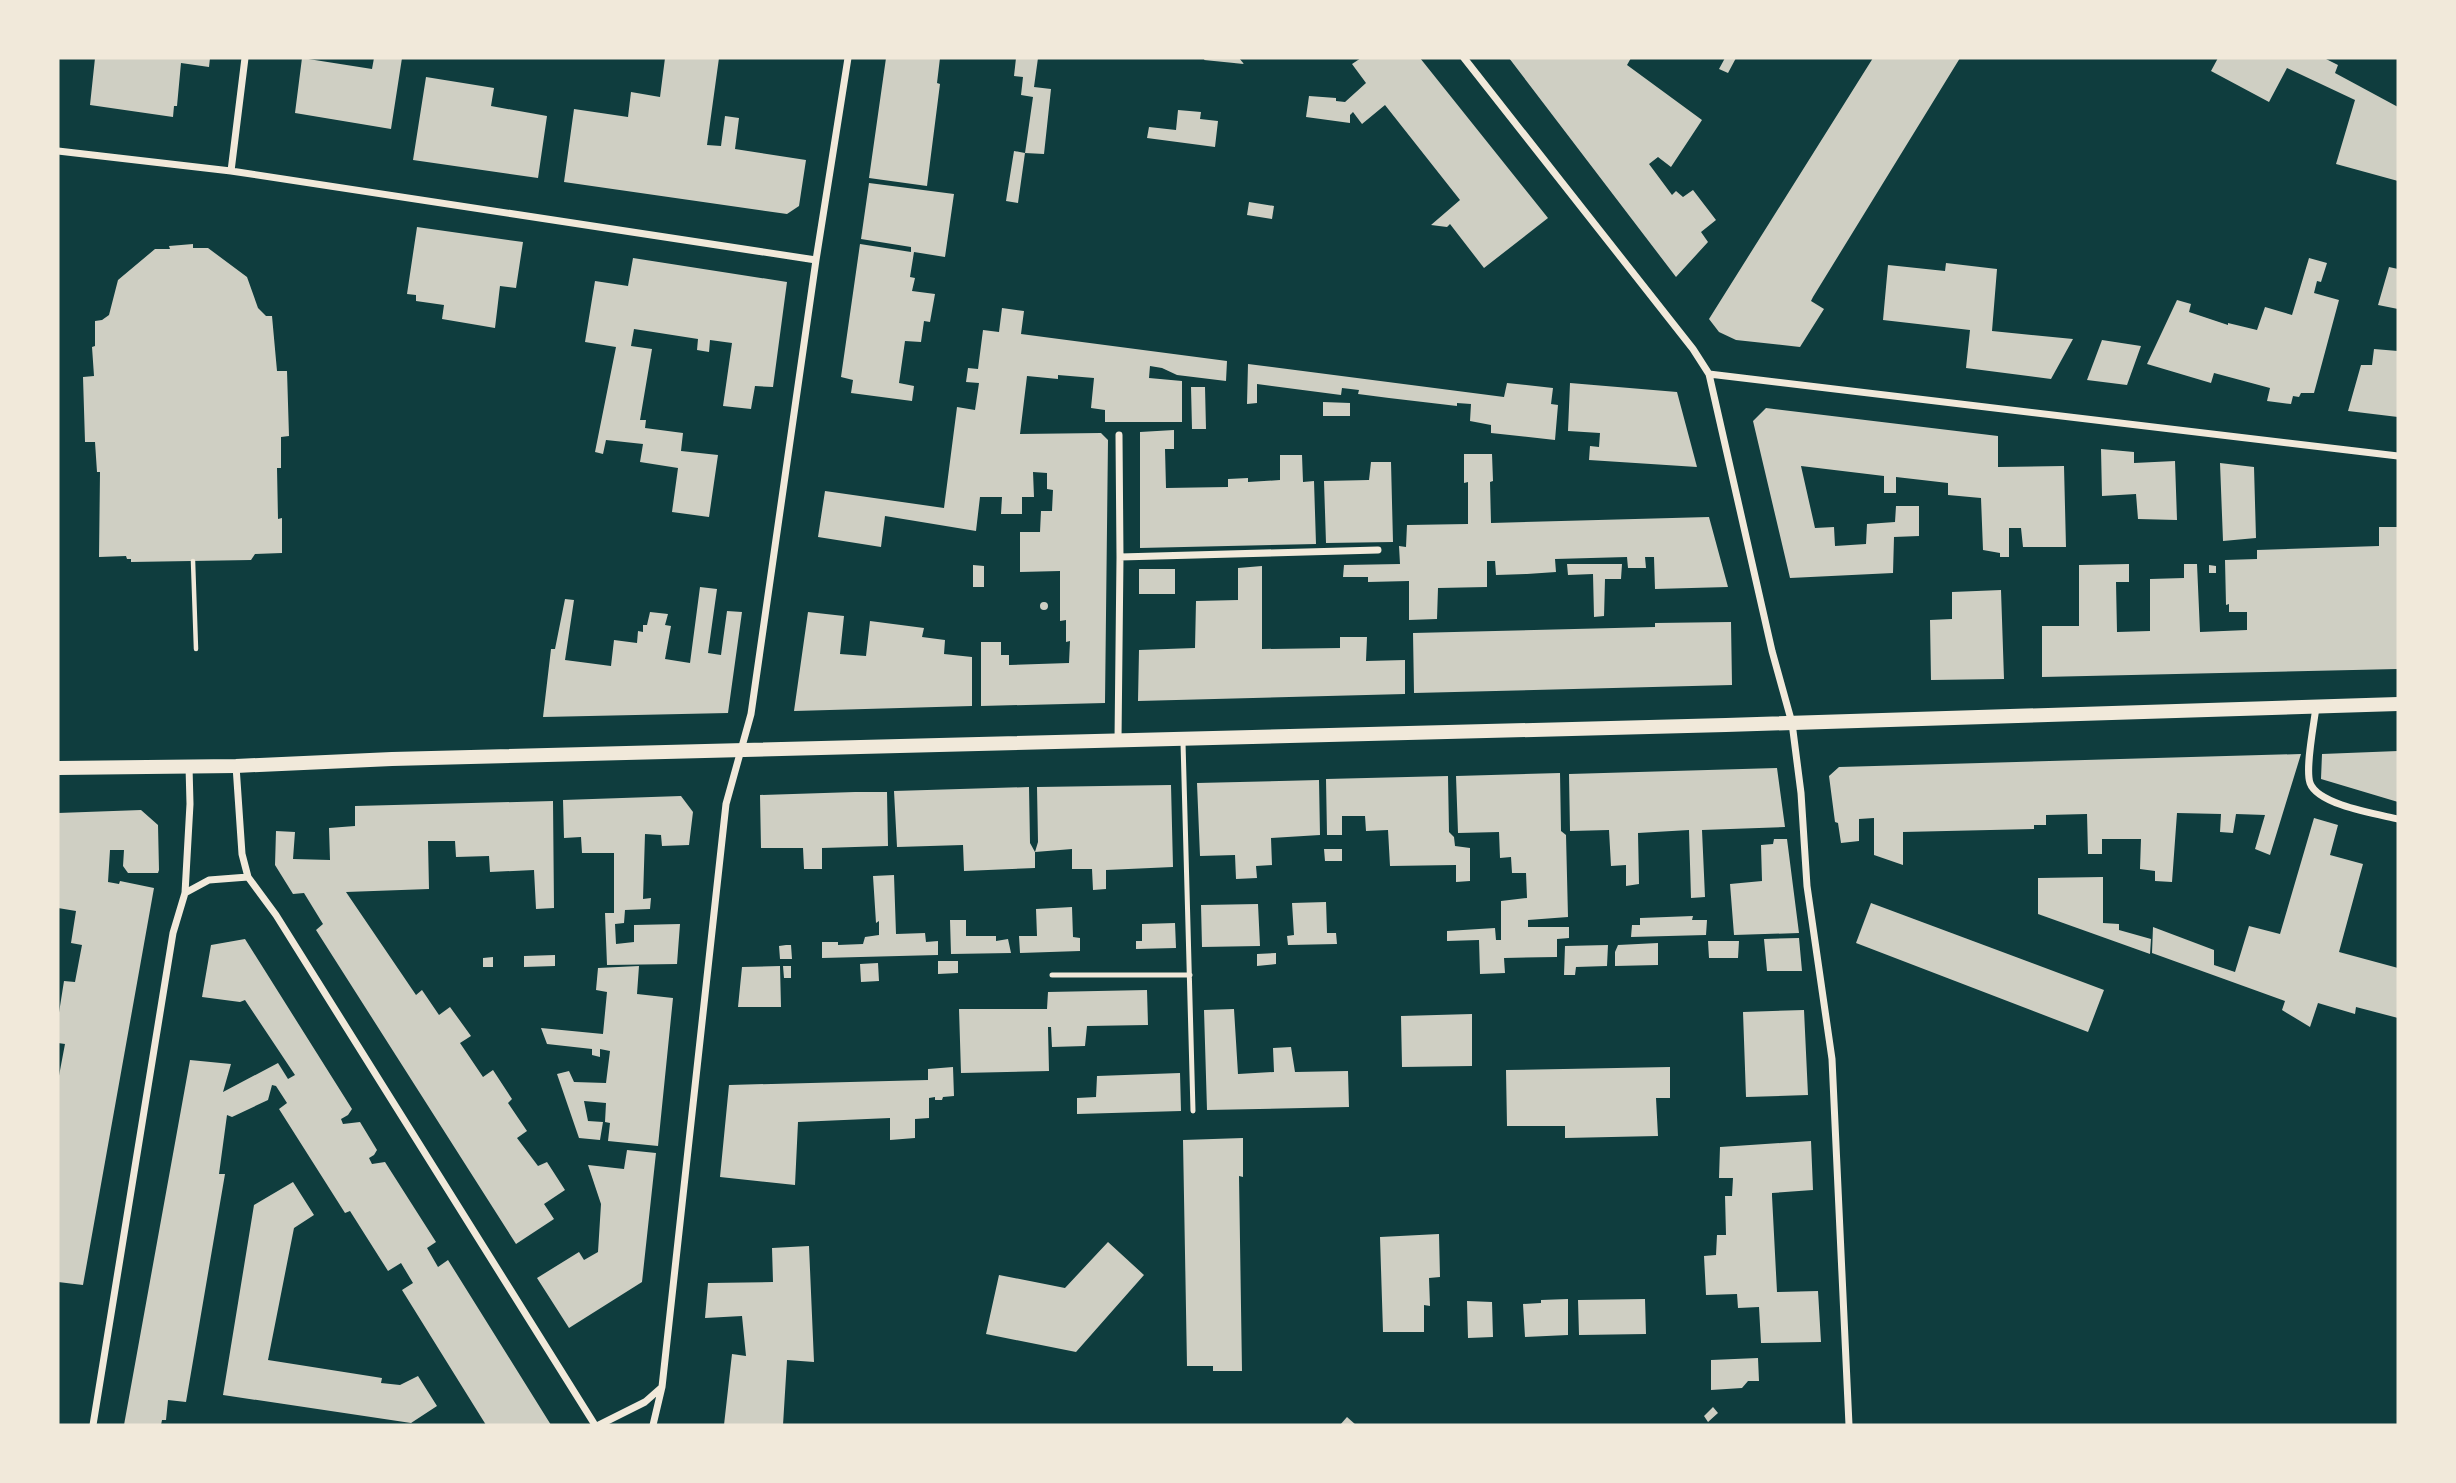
<svg xmlns="http://www.w3.org/2000/svg" width="2456" height="1483" font-family="Poppins,sans-serif">
<style>
.building{fill:#cfcfc3}
.lines{fill:none;stroke-linecap:round;stroke-linejoin:round}
.path{stroke:#f1e9da;stroke-width:4.5}
.service{stroke:#f1e9da;stroke-width:5}
.minor{stroke:#f1e9da;stroke-width:7}
.secondary{stroke:#f1e9da;stroke-width:14}
</style>
<rect width="100%" height="100%" fill="#0f3d3e"/>
<path class="building" d="M95,58H210L209,67L181,63L177,106H174L173,117L90,105Z
M302,58L372,69L374,58H402L391,129L295,113Z
M665,58H719L707,145L721,146L725,116L739,118L735,149L806,160L799,206L787,214L564,182L574,109L628,117L631,92L660,97Z
M886,58H940L937,83L940,84L927,186L869,178Z
M1016,58H1038L1034,87L1051,89L1044,154L1025,153L1033,97L1021,95L1023,77L1014,76Z
M1205,58H1239L1244,64L1204,60Z
M1361,58H1420L1548,218L1484,268L1450,224L1447,227L1431,225L1460,200L1385,105L1362,124L1353,112L1350,115V123L1306,117L1309,96L1336,98V101L1345,102L1366,83L1352,64Z
M1509,58H1631L1627,65L1702,120L1671,167L1658,157L1649,164L1672,195L1676,191L1683,197L1693,190L1716,220L1701,232L1708,242L1676,277Z
M1725,58H1736L1728,73L1719,69Z
M1873,58H1960L1813,297L1811,301L1824,309L1800,347L1736,340L1719,332L1709,319Z
M2218,58H2324L2338,65L2335,73L2398,107V181L2336,164L2355,100L2287,68L2269,102L2211,71Z
M426,77L494,88L491,106L547,116L538,178L413,160Z
M1178,110L1201,112L1200,119L1218,121L1215,147L1147,138L1149,127L1176,130Z
M1014,151L1025,153L1018,203L1006,201Z
M869,183L954,194L945,257L914,252L910,277L915,278L912,291L935,294L930,322L924,321L921,342L905,341L899,383L914,386L912,401L851,393L853,380L841,377L860,244L911,252V247L861,239Z
M1249,202L1274,206L1272,219L1247,215Z
M417,227L523,242L516,288L500,286L495,328L442,319L444,305L416,301V295L407,294Z
M193,244V248H208L247,277L258,308L266,316H272L277,371H287L289,436L281,437V468H277L278,519L282,518V553L255,554L251,560L131,562V559H127L126,556L99,557L100,472H97L95,442H85L83,377L94,376L92,347L95,346V321L102,320L109,315L118,280L155,249H170L169,246Z
M633,258L787,282L773,387L755,386L751,409L723,406L732,343L710,340L709,352L697,350L698,339L634,329L631,346L652,349L640,420H646L645,428L683,433L681,451L718,455L709,517L672,512L678,468L640,462L643,444L606,440L603,454L595,452L616,347L585,342L595,281L628,286Z
M2309,258L2327,263L2321,282L2317,281L2314,293L2339,300L2314,393H2301L2299,397L2293,396L2291,404L2267,401L2270,388L2214,373L2211,383L2147,364L2177,300L2191,304L2189,312L2228,325V323L2257,330L2265,307L2292,315Z
M1946,263L1997,269L1992,331L2073,339L2051,379L1966,368L1970,330L1883,320L1888,265L1945,271Z
M2389,267L2398,269V309L2378,305Z
M1002,308L1024,311L1021,334L1227,361L1226,381L1177,375L1162,368L1150,366L1149,378L1182,381V422H1105V410L1091,408L1094,378L1058,375V379L1027,376L1020,434L1101,433L1108,440L1105,703L981,706V642H1001V655H1009V665L1069,663L1070,641L1066,642V620L1060,621V571L1020,572V532H1040L1041,511H1052L1053,490L1047,489V473L1033,472L1034,497H1022V514H1001L1002,497H980L976,531L885,516L881,547L818,537L825,491L944,508L957,407L975,410L979,383L966,382L968,368L978,369L983,330L999,332Z
M2102,340L2141,346L2127,385L2087,380Z
M2374,349L2398,351V417L2348,411L2361,365H2372Z
M1248,364L1504,397L1507,383L1553,388L1551,404L1558,405L1555,440L1491,433V425L1470,421L1471,404L1457,403V406L1389,398L1358,394L1359,390L1342,388L1341,395L1257,384V403L1247,404Z
M1570,383L1677,392L1697,467L1589,460L1590,446L1599,447L1600,433L1568,431Z
M1191,387H1205L1206,429H1192Z
M1323,402L1350,403V416H1323Z
M1766,408L1998,436V467L2064,466L2066,547H2023L2021,528H2009V557H2000V553L1983,550L1981,498L1948,495V483L1896,477V493H1884V476L1801,466L1815,528L1834,527L1835,546L1866,544L1867,524L1895,522L1896,506H1919V536L1894,537L1893,573L1790,578L1753,421Z
M1174,430V449H1165L1166,488L1228,487V479L1248,478V482L1280,480V455H1302L1303,482L1314,481L1316,544L1140,548V432Z
M2101,449L2134,452V463L2175,461L2177,520L2138,519L2136,494L2102,496Z
M1464,454H1492L1493,481L1490,482L1491,523L1709,517L1728,587L1655,589L1654,557H1645L1646,568H1628L1627,557L1555,559L1556,572L1527,574L1496,575L1495,561H1487V587L1438,588L1437,619L1409,620V581L1368,582V577H1343L1344,565L1400,564L1399,546L1406,547L1407,525L1468,524V482L1464,483Z
M1371,462H1391L1393,542L1326,543L1324,481L1369,480Z
M2220,463L2254,467L2256,538L2223,541Z
M2379,527H2398V669L2042,677V626H2079V565L2129,564V582H2116L2117,632L2150,631V579L2184,578V564H2197L2200,632L2247,630V612H2229V604L2226,605L2225,560L2257,559V550L2379,546Z
M1567,564H1622L1621,579H1605L1604,616L1594,617L1593,574L1568,575Z
M973,565L984,566V587H973Z
M2209,565L2216,566V573H2209Z
M1262,566V649L1340,648V637H1367L1366,661L1405,660V694L1138,701L1139,650L1195,648L1196,601L1238,600V568Z
M1139,569H1175V594H1139Z
M700,587L717,589L708,653L721,655L727,611L742,612L728,713L543,717L551,649H555L565,599L574,600L565,660L611,666L614,640L637,643L638,631L643,632V625H647L650,612L668,614L665,625L671,626L665,659L690,663Z
M2001,590L2004,679L1931,680L1930,620L1952,619V592Z
M1040 606a4 4 0 1 1 8 0a4 4 0 1 1-8 0Z
M808,612L844,616L840,654L866,656L870,621L924,628L922,637L945,640L944,654L972,657V706L794,711Z
M1731,622L1732,685L1414,693L1413,633L1655,627V623Z
M2398,751V802L2321,779L2322,754Z
M2301,754L2270,855L2255,849L2265,815L2236,814L2233,833L2220,832L2221,814L2177,813L2172,882L2155,881V871L2140,869L2141,839H2102V854H2088L2087,814L2046,815V825H2034V829L1903,832V865L1874,855V818L1859,819V841L1841,843L1838,823L1835,822L1829,776L1839,767Z
M1777,768L1785,827L1702,830L1705,897L1691,898L1689,830L1638,833L1639,884L1626,886V865L1611,866L1609,830L1570,831L1569,774Z
M1560,773L1561,831L1566,835L1568,917L1528,920V927H1569V938L1557,939V957L1504,958L1505,973L1480,974L1479,940L1447,941V931L1495,928L1496,940H1501V901L1527,898L1526,873H1512L1511,857L1500,858L1499,832L1458,833L1456,776Z
M1448,776L1449,832L1454,837L1455,846L1470,848V881L1456,882V865L1390,866L1388,830L1366,831L1365,816H1342V835H1327L1326,779Z
M1319,780L1320,835L1271,838L1272,865L1256,866L1257,878L1236,879L1235,855L1200,856L1197,783Z
M1171,785L1173,867L1106,870V889L1093,890L1092,869H1072V849L1035,852V868L964,871L963,845L897,847L894,791L1029,787L1030,843L1035,852L1038,842L1037,787Z
M855,792H887L888,846L822,848V869H804L803,848H761L760,795Z
M681,796L693,812L689,845L662,846L661,835L645,834L643,899L651,898L650,909L625,910L624,923L615,924L616,944L634,942V925L680,924L677,964L607,965L605,913H614V853H582L581,837L564,838L563,800Z
M553,801L554,908L536,909L534,870L490,872L489,856L456,857L455,841H428L429,889L346,892L416,995L422,990L439,1015L450,1007L471,1036L460,1043L483,1077L493,1070L512,1099L508,1103L527,1131L517,1138L538,1166L547,1162L565,1190L544,1204L554,1219L516,1244L316,930L323,924L304,893L293,894L275,865L276,831L295,832L293,859L330,860L329,828L355,826V806Z
M141,810L158,825L159,870L158,873H128L123,866L124,850H110L108,882L119,884L120,881L154,888L83,1285L58,1282V1081L65,1044L58,1043V1019L64,981L75,982L82,945L71,943L76,911L58,908V813Z
M2314,818L2338,825L2330,855L2363,864L2339,952L2398,968V1018L2356,1007L2355,1014L2318,1003L2310,1027L2282,1010L2285,1001L2152,953L2153,927L2214,950V965L2235,972L2249,926L2280,934Z
M1774,839H1787L1799,933L1734,935L1730,884L1762,881L1761,845L1773,844Z
M1324,849H1342V861H1325Z
M894,875L896,934L925,933L926,942L938,941V955L822,958V942H838V945L863,944L865,937L879,935V921L876,923L873,876Z
M2103,877V923L2119,924V930L2151,939L2150,954L2038,914V878Z
M1326,902L1327,933H1336L1337,944L1288,945L1287,936L1294,935L1292,903Z
M1871,903L2104,990L2088,1032L1856,943Z
M1258,904L1260,946L1202,947L1201,905Z
M1072,907L1073,937L1080,938V951L1020,953L1019,936H1037L1036,909Z
M1693,916L1692,920H1707L1706,935L1631,937L1632,925H1640V918Z
M950,920H966V936H996V941L1008,939L1011,953L951,954Z
M1175,923L1176,948L1136,949V941H1142V924Z
M1799,938L1802,971H1767L1764,939Z
M245,939L352,1109L348,1115L341,1119L343,1124L360,1122L377,1150L374,1155L369,1158L372,1164L385,1162L436,1242L427,1248L438,1267L448,1260L551,1425H486L402,1290L413,1283L401,1263L388,1271L350,1211L345,1213L279,1109L287,1103L276,1086L272,1085L268,1100L232,1117L227,1115L219,1174H225L186,1402L168,1400L166,1420H162L161,1425H124L190,1060L231,1064L223,1092L278,1063L288,1079L295,1075L245,1000L240,1002L202,997L211,945Z
M1708,941H1739L1738,958H1709Z
M1658,943V965L1615,966V952L1618,945Z
M786,945H791L792,959H780L779,946Z
M1608,945L1607,966L1576,967L1575,975H1564L1565,946Z
M1276,953V964L1257,966V954Z
M555,955V966L524,967V956Z
M493,957V967H483V958Z
M938,961H958V973L938,974Z
M878,963L879,981L861,982L860,964Z
M639,966L637,994L673,998L658,1146L608,1141L610,1123L605,1122L606,1103L584,1101L588,1121L603,1122L600,1140L579,1138L557,1074L569,1071L574,1082L606,1083L610,1051L600,1049V1057L592,1055V1049L547,1044L541,1028L603,1034L607,992L596,990L598,968Z
M780,966L781,1007H738L742,967Z
M783,966H791V978H784Z
M1147,990L1148,1025L1087,1026L1085,1046L1052,1047L1051,1027H1048L1049,1071L961,1073L959,1009H1047L1048,992Z
M1234,1009L1238,1074L1274,1072L1273,1048L1291,1047L1295,1072L1348,1071L1349,1107L1207,1110L1204,1010Z
M1804,1010L1808,1095L1746,1097L1743,1012Z
M1472,1014V1066L1402,1067L1401,1016Z
M953,1067L954,1096L943,1097L942,1100H935V1097L929,1098V1118L915,1119V1138L890,1140V1118L798,1122L795,1185L720,1177L729,1085L928,1080V1069Z
M1670,1067V1098H1656L1658,1136L1565,1138V1126H1507L1506,1070Z
M1180,1073L1181,1111L1077,1114V1098L1096,1097L1097,1076Z
M1243,1138V1177L1239,1176L1242,1371H1213V1366H1187L1183,1140Z
M1811,1141L1813,1190L1772,1193V1196L1777,1292L1818,1291L1821,1342L1761,1343L1759,1307L1738,1308L1737,1294L1706,1295L1704,1256L1716,1255L1717,1235H1726L1725,1196H1732L1733,1178H1719L1720,1147Z
M627,1150L656,1153L642,1282L569,1328L537,1278L579,1252L584,1260L598,1252L601,1204L588,1165L624,1169Z
M293,1182L314,1215L294,1228L268,1360L382,1378L381,1383L400,1385L418,1376L437,1406L411,1423L223,1395L254,1205Z
M1439,1234L1440,1277L1429,1278L1430,1306L1424,1305V1332H1383L1380,1237Z
M1108,1242L1144,1275L1076,1352L986,1334L999,1275L1065,1288Z
M809,1246L814,1362L787,1360L783,1425H724L732,1354L746,1356L742,1316L705,1318L708,1283L773,1282L772,1248Z
M1568,1299V1335L1525,1337L1523,1304L1541,1303V1300Z
M1645,1299L1646,1334L1579,1335L1578,1300Z
M1467,1301L1492,1302L1493,1337L1468,1338Z
M1758,1358L1759,1381H1748L1742,1388L1711,1390V1360Z
M1713,1407L1718,1413L1708,1422L1704,1416Z
M1347,1417L1356,1425H1340Z"/>
<g class="lines">
<path class="path" d="M193,561L196,649"/>
<path class="service" d="M1183,742L1193,1111
M1052,975H1190"/>
<path class="minor" d="M1464,58L1693,349L1709,374L1772,651L1792,723L1801,793L1807,886L1832,1059L1849,1425
M58,151L231,171L816,260
M231,171L245,58
M1709,374L2398,456
M1120,557L1378,550
M2316,707C2314,724 2305,768 2310,783C2318,805 2377,814 2398,819
M1118,740L1120,557L1119,435
M236,766L242,854L248,877L276,915L595,1425
M185,893L209,880L248,877
M662,1387L726,804L751,714L816,260L848,58
M93,1425L173,933L185,893L190,804L189,766
M599,1425L645,1402L662,1387L653,1425"/>
<path class="secondary" d="M58,768L236,766L392,759L1726,725L2398,704"/>
</g>
<rect width="2456" height="1483" fill="none" stroke="#f1e9da" stroke-width="119"/>
</svg>
